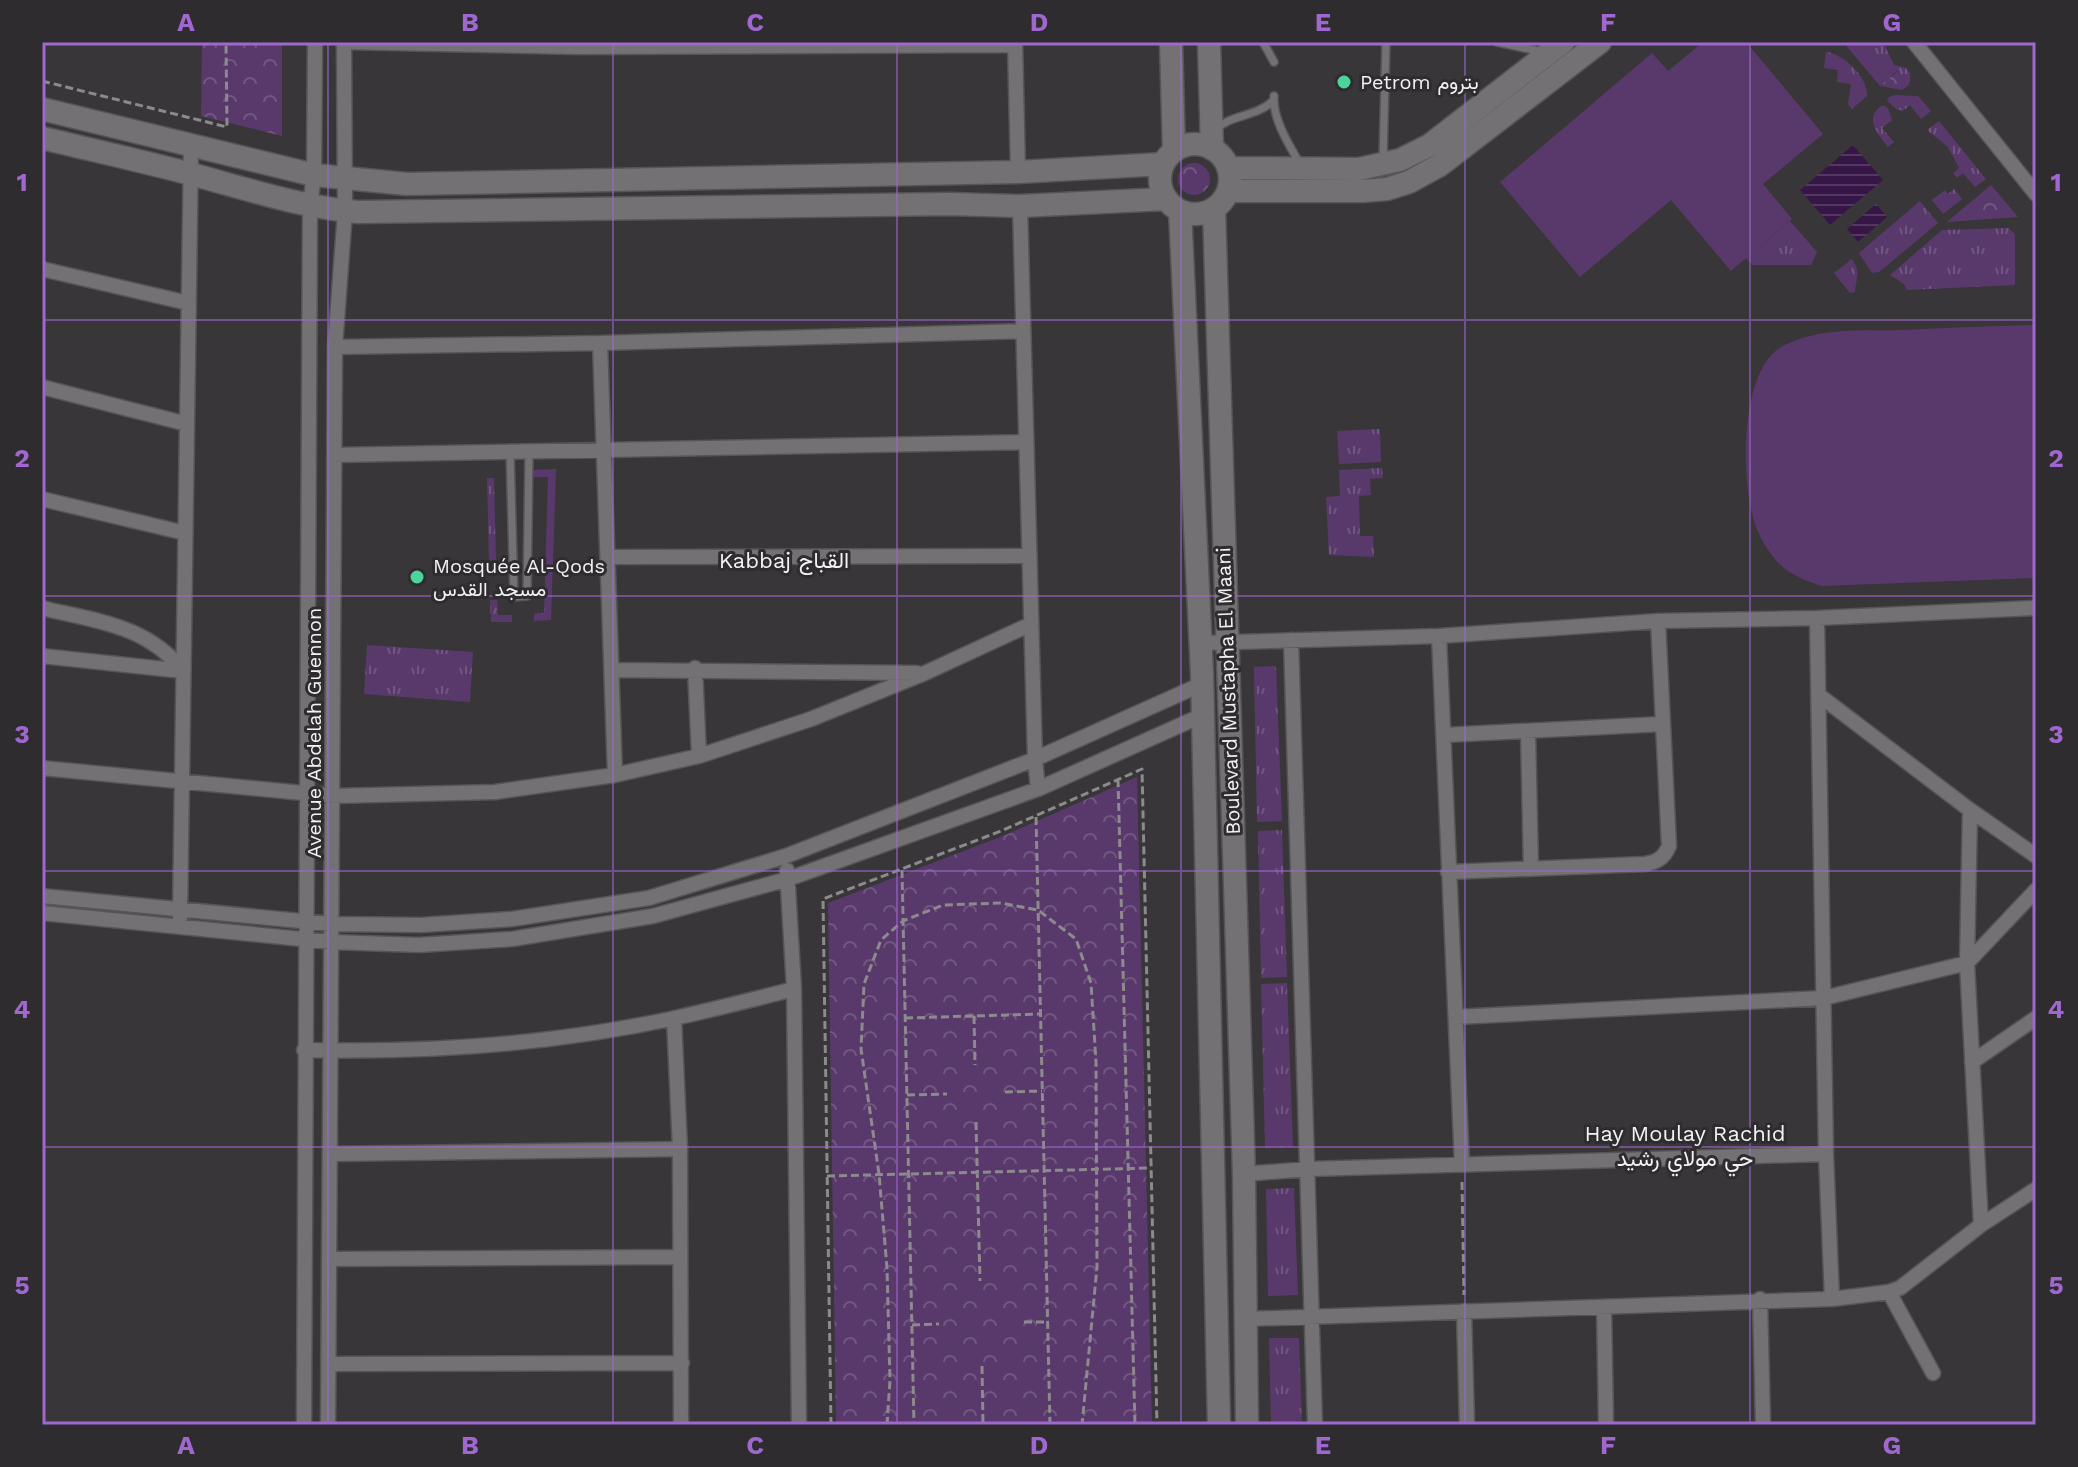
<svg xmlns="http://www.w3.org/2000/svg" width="2078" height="1467" font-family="'Work Sans',Vazirmatn,sans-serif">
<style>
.grass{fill:url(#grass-tufts)}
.park{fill:url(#park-crowns)}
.garden{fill:#59396b}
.water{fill:url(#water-rules)}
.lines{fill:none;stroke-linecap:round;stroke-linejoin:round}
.lane-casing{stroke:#565457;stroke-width:10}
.street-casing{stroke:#565457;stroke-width:17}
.secondary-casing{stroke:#565457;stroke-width:25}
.path{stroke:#8b8a8c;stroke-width:3;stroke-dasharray:8 4;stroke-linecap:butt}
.lane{stroke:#737174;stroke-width:7}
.street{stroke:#737174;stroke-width:14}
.secondary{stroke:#737174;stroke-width:22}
.grid{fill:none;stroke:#9f67cf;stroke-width:2;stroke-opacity:0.55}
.poi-dot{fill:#4bd49b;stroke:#2e2c2f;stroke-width:3}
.labels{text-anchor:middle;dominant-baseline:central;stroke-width:6;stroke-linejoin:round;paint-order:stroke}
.poi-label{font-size:20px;fill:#f2f1f3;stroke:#2e2c2f;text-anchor:start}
.street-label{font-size:20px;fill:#f2f1f3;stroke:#2e2c2f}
.neighbourhood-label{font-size:22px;fill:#f2f1f3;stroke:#2e2c2f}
.neatline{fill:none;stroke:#9f67cf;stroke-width:3}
.grid-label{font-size:26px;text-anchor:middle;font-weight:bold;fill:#9f67cf}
</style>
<defs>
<pattern id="grass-tufts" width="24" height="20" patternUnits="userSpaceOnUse" patternTransform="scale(2)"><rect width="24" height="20" fill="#59396b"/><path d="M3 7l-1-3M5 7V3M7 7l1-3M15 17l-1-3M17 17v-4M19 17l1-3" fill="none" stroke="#715681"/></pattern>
<pattern id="park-crowns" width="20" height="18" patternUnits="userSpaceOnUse" patternTransform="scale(2)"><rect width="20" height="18" fill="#59396b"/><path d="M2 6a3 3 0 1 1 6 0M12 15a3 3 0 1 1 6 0" fill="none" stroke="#715681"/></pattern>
<pattern id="water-rules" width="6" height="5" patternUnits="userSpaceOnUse" patternTransform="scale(2)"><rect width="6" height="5" fill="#361547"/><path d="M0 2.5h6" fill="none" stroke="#543862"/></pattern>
</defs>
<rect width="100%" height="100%" fill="#383639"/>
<path class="grass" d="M1843,42H1883L1894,65C1907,67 1913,70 1909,85L1897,71L1880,86Z
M1826,52C1844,54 1868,77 1867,96L1852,109L1848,104L1851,84L1837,82L1838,70L1824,68Z
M1894,95L1918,96L1931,111L1921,119L1910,105L1903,111L1896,109L1887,101L1889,97Z
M1883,105L1888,108L1892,120L1882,128L1894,142L1888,147C1877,133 1863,117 1883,105Z
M1939,121L1986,179L1975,187L1963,173L1957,178L1953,173L1959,168L1948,147L1927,130Z
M1954,189L1962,199L1943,214L1932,200L1945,190L1948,194Z
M1920,201L1938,223L1879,272L1872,273L1859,253Z
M1790,221L1817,252L1811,265H1753L1746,258Z
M2008,228L2015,234V285L1907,290L1904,284L1890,275L1942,230Z
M1852,259C1861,272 1856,278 1855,292L1850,293L1834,273Z
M1380,429L1381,462L1339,464L1337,431Z
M1382,468L1383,478L1370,479L1371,495L1359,496L1360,536H1373L1374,557L1329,555L1326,497L1340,496L1339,470Z
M556,469L551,620L534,621V614L544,613L548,477H534L533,470Z
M487,478H494L496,563H489Z
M490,600H497L498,615H512V622H491Z
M367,645L473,652L470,702L364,694Z
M1276,666L1282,821L1257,822L1254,667Z
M1282,830L1287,977L1261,978L1258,831Z
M1287,983L1293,1147L1265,1148L1261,984Z
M1294,1188L1298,1295L1268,1296L1266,1189Z
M1269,1338H1299L1302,1425H1271Z"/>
<path class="park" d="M202,42H282V136L201,116Z
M1898,71L1909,85L1902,90L1880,86Z
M1178 179a16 16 0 1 1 32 0a16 16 0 1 1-32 0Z
M1991,185L2018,217L1947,222Z
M1137,777L1152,1425H836L828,903L1003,836Z"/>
<path class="garden" d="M1703,42H1746L1823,134L1763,184L1792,219L1731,271L1671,200L1580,277L1500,182L1652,53L1668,71Z
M2036,325V578L1822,586C1803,580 1784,573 1772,555C1766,548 1760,537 1757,529C1740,488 1738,369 1783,346C1819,327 1862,331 1902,330C1947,328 1991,326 2036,325Z"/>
<path class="water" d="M1853,145L1883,180L1830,225L1800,190Z
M1876,204L1887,217L1858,242L1847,229Z"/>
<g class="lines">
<g class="lane-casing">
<path id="lane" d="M1263,42L1274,62
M1497,42L1543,52
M1274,96C1272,118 1289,145 1300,164
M1216,129C1232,114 1256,117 1273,101
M1383,160L1386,42
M510,452L514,597L527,596L529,452"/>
</g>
<g class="street-casing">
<path id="street" d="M344,42L579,47L1015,45
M1015,42L1018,172
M1914,42L2036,194
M1020,206L1035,759L1038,789
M42,269L188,303
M600,343L615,775
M335,347L600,343L1023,331
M42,387L187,424
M335,455L1026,442
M42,499L185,533
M608,557L1028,556
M42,608C96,621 147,625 183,671
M1817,618L2036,608
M1439,636L1462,1165
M1291,640L1315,1425
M1201,643L1439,636L1658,621L1817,618L1826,1154L1832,1299
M42,656L183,671
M695,668L699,756
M612,670L917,673
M1820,696L1970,810L2036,856
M1528,731L1531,869
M1444,735L1663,724
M42,768L334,796L495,792L615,775L699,756L811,719L925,673L1031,624
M1970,810L1967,963L1981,1225
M787,870L794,989L799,1425
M1448,872L1645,864C1657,862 1664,858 1669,846L1658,621
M42,896L332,924L421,925L512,919L649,898L786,856L1035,759L1202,684
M42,913L332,942L419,945L512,939L653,916L788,879L1038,789L1203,715
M180,918L191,146
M1456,1017L1824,998L1967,963L2036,890
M674,1018L680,1149L681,1425
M304,1050C427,1053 555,1044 675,1018C715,1009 755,999 794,989
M1972,1062L2036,1018
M331,1154L680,1149
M1244,1174L1309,1169L1826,1154
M329,1259L680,1257
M1889,1292L1933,1373
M1760,1299L1763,1425
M1604,1307L1606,1425
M1464,1311L1467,1425
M1245,1319L1832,1299L1889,1292L1900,1288L1981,1225L2036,1189
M329,1364L682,1363
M304,1425L310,206L314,175L315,42
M328,1425L335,347L345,211L344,42"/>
</g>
<g class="secondary-casing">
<path id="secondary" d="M1171,42L1174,151
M1209,42L1212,149
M42,109L314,175L407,184L1018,172L1163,164
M42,138C92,150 142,161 191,174C247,189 300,207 358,212L949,204L1020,206L1166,199
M1160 179a35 35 0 1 1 70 0a35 35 0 1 1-70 0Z
M1228,168L1359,169L1400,160L1430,145L1563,42
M1228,191H1363L1387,189L1409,182L1440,165L1600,42
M1214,209L1244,1174L1247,1425
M1180,211L1202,673L1219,1425"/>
</g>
<path class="path" d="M42,81L227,127L226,42
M1118,779L1135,1425
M1036,817L1050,1425
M902,870L914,1425
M974,1016L975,1065
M905,1018L1040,1014
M1005,1092L1042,1091
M907,1095L947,1094
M976,1122L980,1281
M827,1176L1151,1168
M1462,1182L1464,1295
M1024,1322H1047
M912,1325L939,1324
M982,1366L983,1425
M831,1425L823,899L1001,831L1142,769L1157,1425
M887,1425L890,1380L887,1268L879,1174L861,1049L864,984L881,940L903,921L943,905L1001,903L1038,910L1076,939L1091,983L1096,1062L1097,1267L1082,1425"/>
<use href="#lane" class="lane"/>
<use href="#street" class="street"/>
<use href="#secondary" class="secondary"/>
</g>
<path class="grid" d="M328,42V1425M613,42V1425M897,42V1425M1181,42V1425M1465,42V1425M1750,42V1425M42,320H2036M42,596H2036M42,871H2036M42,1147H2036"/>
<g class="poi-dot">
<circle cx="1344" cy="82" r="8"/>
<circle cx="417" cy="577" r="8"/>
</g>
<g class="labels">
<g class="poi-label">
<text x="1360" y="82">Petrom بتروم</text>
<text x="433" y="566">Mosquée Al-Qods<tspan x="433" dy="23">مسجد القدس</tspan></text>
</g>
<g class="street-label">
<text transform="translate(1228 691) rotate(-92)">Boulevard Mustapha El Maani</text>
<text transform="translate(314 733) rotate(-90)">Avenue Abdelah Guennon</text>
</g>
<g class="neighbourhood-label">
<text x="784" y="560">Kabbaj القباج</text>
<text x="1685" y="1133">Hay Moulay Rachid<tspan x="1685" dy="25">حي مولاي رشيد</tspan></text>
</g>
</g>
<rect width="2078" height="1467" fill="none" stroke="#2e2c2f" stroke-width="88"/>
<rect x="44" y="44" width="1990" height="1379" class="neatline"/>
<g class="grid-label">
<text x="186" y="31">A</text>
<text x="470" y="31">B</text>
<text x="755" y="31">C</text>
<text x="1039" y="31">D</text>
<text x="1323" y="31">E</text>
<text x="1608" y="31">F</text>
<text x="1892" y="31">G</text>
<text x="22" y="191">1</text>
<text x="2056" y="191">1</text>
<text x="22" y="467">2</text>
<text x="2056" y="467">2</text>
<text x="22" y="743">3</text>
<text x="2056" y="743">3</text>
<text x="22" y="1018">4</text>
<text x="2056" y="1018">4</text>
<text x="22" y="1294">5</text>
<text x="2056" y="1294">5</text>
<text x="186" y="1454">A</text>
<text x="470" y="1454">B</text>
<text x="755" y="1454">C</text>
<text x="1039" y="1454">D</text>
<text x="1323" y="1454">E</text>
<text x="1608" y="1454">F</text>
<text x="1892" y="1454">G</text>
</g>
</svg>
